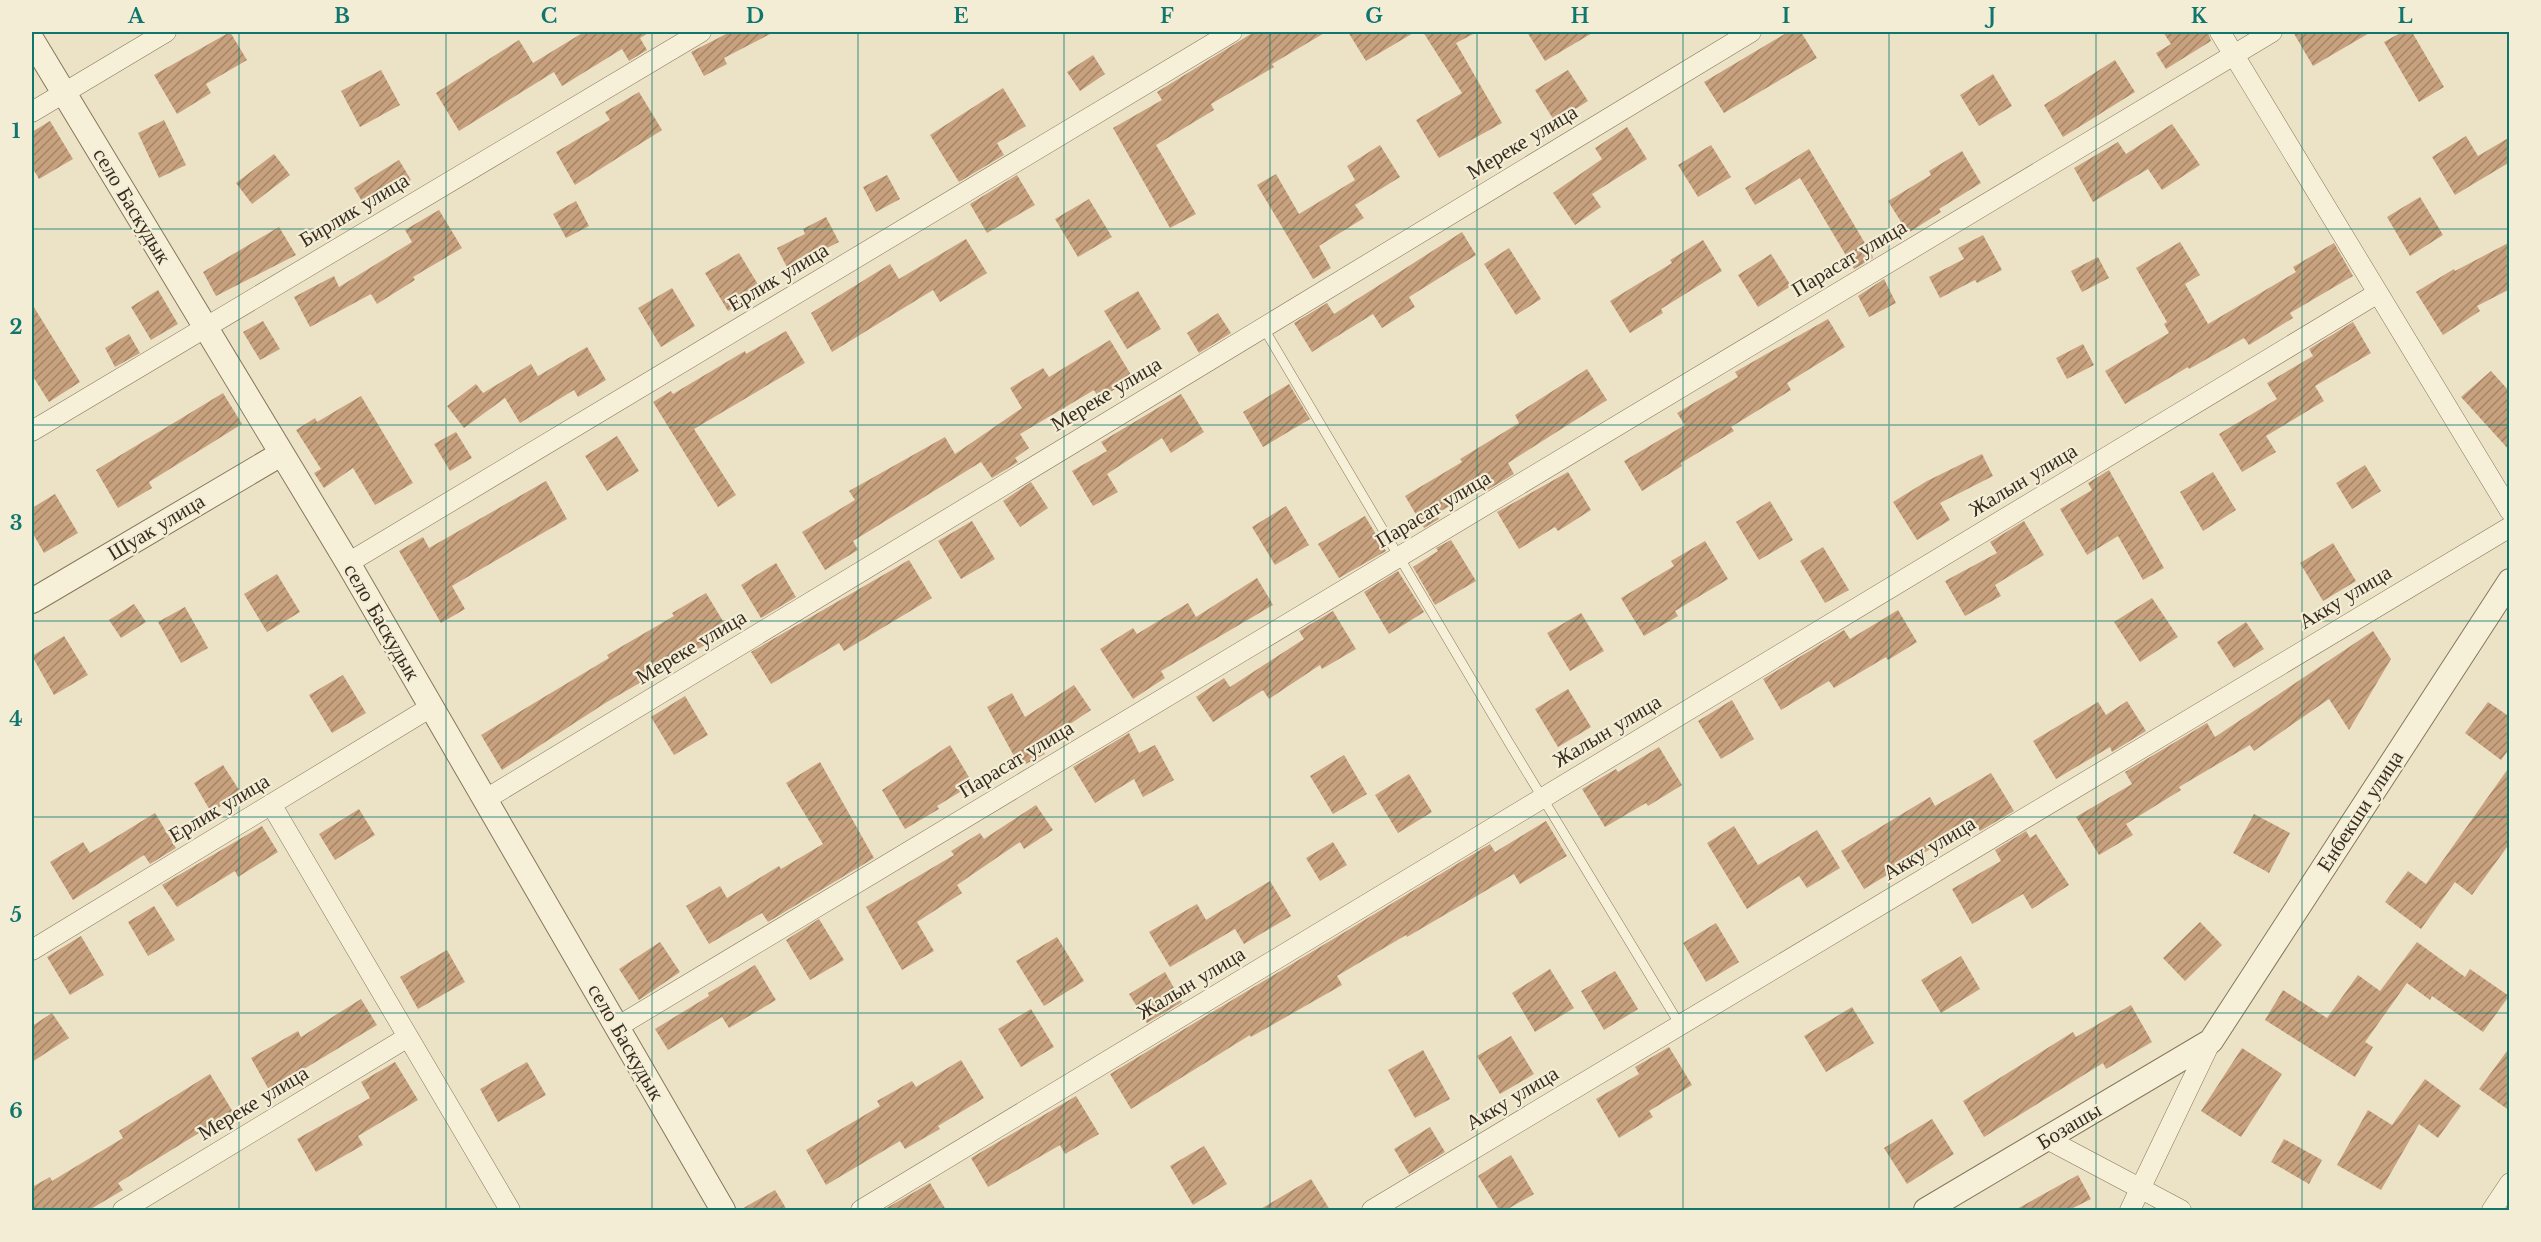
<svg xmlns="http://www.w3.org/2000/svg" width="2541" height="1242" font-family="'Libre Baskerville',serif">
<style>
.building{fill:url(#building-hatch)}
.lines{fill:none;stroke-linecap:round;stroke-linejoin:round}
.service-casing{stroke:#87765d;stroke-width:10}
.minor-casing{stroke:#87765d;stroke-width:21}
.tertiary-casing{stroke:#87765d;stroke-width:26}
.service{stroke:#f7f0d9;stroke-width:9}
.minor{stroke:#f7f0d9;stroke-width:20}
.tertiary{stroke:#f7f0d9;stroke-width:24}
.grid{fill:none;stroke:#0f766e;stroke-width:1.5;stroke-opacity:0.55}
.labels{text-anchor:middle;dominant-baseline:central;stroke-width:4.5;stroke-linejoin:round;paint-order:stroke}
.street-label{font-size:21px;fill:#382d20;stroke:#f4edd6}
.neatline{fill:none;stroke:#0f766e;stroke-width:2}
.grid-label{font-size:20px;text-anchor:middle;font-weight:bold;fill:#0f766e}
</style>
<defs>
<pattern id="building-hatch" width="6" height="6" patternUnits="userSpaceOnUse" patternTransform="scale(1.5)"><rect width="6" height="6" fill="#c8a27e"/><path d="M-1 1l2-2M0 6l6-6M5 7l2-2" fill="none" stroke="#a38467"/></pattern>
</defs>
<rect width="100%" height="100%" fill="#ece3c6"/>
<path class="building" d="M230,32L247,60L206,84L211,93L177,114L154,75Z
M584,32H650L640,38L647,50L629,61L622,49L562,86L554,72L459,131L436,93L519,40L533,63Z
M730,32H774L724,58L727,64L704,76L691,52Z
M1254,32H1326L1272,64L1274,67L1211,104L1214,110L1156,145L1196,214L1170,228L1113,128L1162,100L1157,92Z
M1348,32H1415L1366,61Z
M1423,32H1477L1456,43L1502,123L1439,158L1416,120L1462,93Z
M1527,32H1594L1545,61Z
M1788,32H1801L1817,58L1724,113L1704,82Z
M2163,32H2208L2211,41L2166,69L2156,53L2171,44Z
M2293,32H2371L2313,66Z
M2402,32H2412L2444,87L2419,102L2384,42Z
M1093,55L1105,74L1080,91L1067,72Z
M2115,60L2135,92L2063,137L2044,105Z
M381,70L400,105L360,127L341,91Z
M1568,70L1588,101L1555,122L1535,90Z
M1993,74L2012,106L1979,126L1960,95Z
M1003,88L1026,126L997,143L1004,155L959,182L930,135Z
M639,92L662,130L575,185L556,152L610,120L605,112Z
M164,120L186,165L159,178L138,133Z
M50,121L73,159L39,179L32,167V132Z
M2172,124L2200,165L2162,190L2148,169L2093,202L2074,168L2118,142L2126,154Z
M1627,127L1647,159L1592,194L1601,207L1575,225L1553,193L1602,159L1595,148Z
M2466,136L2478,156L2510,137V162L2455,195L2432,157Z
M1380,145L1400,177L1355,205L1364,218L1319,246L1331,268L1313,279L1257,185L1276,174L1299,214L1355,180L1347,166Z
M1711,145L1731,177L1698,197L1678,165Z
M1809,149L1872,255L1873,258L1854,269L1800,178L1755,205L1745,188Z
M1962,151L1981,183L1939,209L1941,212L1908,233L1888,201L1931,175L1929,171Z
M274,154L290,175L252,204L236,183Z
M399,160L411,180L366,208L354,188Z
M887,175L900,199L876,212L863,187Z
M1017,175L1035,205L987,233L970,204Z
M2420,197L2443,235L2410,256L2387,217Z
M1089,199L1112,237L1078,257L1055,219Z
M576,201L589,226L566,238L553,214Z
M439,210L462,248L413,277L415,280L377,304L371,294L310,327L294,297L334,276L339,287L412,242L405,230Z
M826,217L839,242L811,256L814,260L790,273L777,248L805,234L803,229Z
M279,227L296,255L216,296L203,272Z
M1462,232L1476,255L1409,297L1415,307L1382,328L1373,314L1312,352L1294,323L1327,303L1334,314Z
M1983,235L2002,270L1977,283L1975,280L1940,298L1929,277L1964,259L1958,248Z
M966,239L987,273L940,302L933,290L832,352L811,313L890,264L899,279Z
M1703,240L1722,271L1661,309L1663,313L1630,333L1610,301L1672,263L1670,260Z
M2180,242L2200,275L2185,284L2208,324L2296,272L2293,267L2334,243L2353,276L2290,313L2293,318L2249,345L2244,338L2189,369L2188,367L2125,404L2105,371L2169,333L2164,324L2167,322L2136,268Z
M2510,242V289L2477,306L2480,311L2443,335L2416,292L2454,269L2455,271Z
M1509,248L1541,299L1516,315L1484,264Z
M739,253L762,291L728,311L705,273Z
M1771,254L1791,286L1758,307L1738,275Z
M2098,257L2109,278L2082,292L2071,271Z
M1884,279L1896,303L1869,317L1858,296Z
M672,288L695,326L661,347L638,308Z
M158,290L178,324L151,340L131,307Z
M1138,291L1161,329L1127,349L1104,311Z
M32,304L80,382L49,402L32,375Z
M1218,313L1231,333L1199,353L1187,333Z
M1828,319L1845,347L1787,383L1791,390L1731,427L1734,431L1681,463L1682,466L1642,491L1624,461L1685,425L1677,413L1738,377L1735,372Z
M263,321L280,349L260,360L243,332Z
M2353,322L2371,353L2315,386L2324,401L2266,436L2276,452L2242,472L2219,434L2277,399L2267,383L2313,356L2309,349Z
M786,331L805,363L694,429L736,495L718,507L653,402L671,391L673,394L745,351L746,354Z
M129,334L140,353L115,367L105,348Z
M1110,340L1133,378L1099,399L1094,390L1020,434L1029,448L1015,458L1018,462L992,478L981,462L853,541L858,550L825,570L802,532L855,500L849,491L945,437L955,454L1022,408L1010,388L1043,368L1049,377Z
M2083,344L2094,365L2067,379L2056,358Z
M587,347L606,380L578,397L574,390L520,423L505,398L464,428L447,406L476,384L483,393L531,364L538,376Z
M1587,369L1607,400L1508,463L1514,474L1484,492L1478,489L1436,514L1439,519L1424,528L1405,496L1462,462L1460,459L1519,423L1515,415Z
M2491,371L2510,392V451L2461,397Z
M1289,384L1310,419L1263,447L1243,412Z
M223,393L242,424L149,482L152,488L118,508L96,470Z
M1181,394L1204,432L1171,453L1162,438L1107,474L1118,492L1093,506L1072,471L1107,451L1101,442Z
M361,396L413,483L375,505L353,468L324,488L314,473L321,469L296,430L315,418L317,422Z
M456,432L472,458L450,471L434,444Z
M617,436L639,471L607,491L585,456Z
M1982,454L1993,476L1940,503L1950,520L1917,540L1893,502L1927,481Z
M2365,465L2381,491L2352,509L2336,483Z
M2109,470L2164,568L2143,580L2118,536L2087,555L2060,509L2092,490L2088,483Z
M1568,472L1591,510L1558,531L1555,527L1519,549L1497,512Z
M2213,472L2236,510L2203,531L2180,492Z
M546,481L567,519L452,586L465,609L441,623L399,551L423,537L429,548Z
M1031,482L1048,508L1020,527L1003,501Z
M55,494L78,533L44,553L32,532V508Z
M1770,501L1793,540L1759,560L1736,522Z
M1286,506L1309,545L1275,565L1252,527Z
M1365,516L1386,551L1339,578L1318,544Z
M972,521L995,559L961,579L938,541Z
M2024,521L2044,555L1995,585L2001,596L1965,616L1945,581L1997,553L1990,542Z
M1451,540L1476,581L1435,605L1413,567L1438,551L1436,548Z
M1705,541L1728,579L1675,611L1678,616L1644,636L1621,598L1674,566L1671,561Z
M2333,543L2356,581L2323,601L2300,563Z
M1823,547L1849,590L1825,603L1800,561Z
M909,560L932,598L844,651L839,643L771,684L751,652Z
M776,563L796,597L761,618L741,585Z
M1398,571L1424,612L1389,634L1364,592Z
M277,574L300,612L267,632L244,594Z
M1257,578L1273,605L1161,671L1165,678L1133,699L1100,649L1133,628L1137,634L1188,603L1196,617Z
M706,593L729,631L607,702L502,770L481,735L609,658L607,655L674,616L672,613Z
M2152,598L2178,637L2140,662L2114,622Z
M134,604L146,622L121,638L109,620Z
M185,607L208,648L181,663L158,622Z
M1898,610L1917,642L1888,660L1886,657L1834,688L1829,681L1781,710L1763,679L1844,630L1850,639Z
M1333,611L1356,649L1322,669L1320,665L1269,699L1263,690L1213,722L1196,697L1224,678L1230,687L1304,639L1299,631Z
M1581,613L1604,651L1570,671L1547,633Z
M2246,622L2264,649L2234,668L2217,642Z
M2373,631L2391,659L2349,730L2329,699L2254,751L2250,745L2179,787L2181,790L2126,824L2133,835L2099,855L2076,817L2132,784L2125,772L2207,723L2215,737Z
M64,636L88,675L54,695L32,656Z
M343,675L366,713L332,733L309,695Z
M1074,685L1091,710L1040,744L1045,754L1020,767L987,707L1012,693L1025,717Z
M1568,689L1591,727L1558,747L1535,709Z
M685,696L708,735L674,755L651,717Z
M1732,700L1754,739L1721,759L1698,721Z
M2127,701L2146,731L2112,752L2110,747L2056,779L2033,741L2098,702L2106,715Z
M2488,702L2510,717V748L2501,760L2465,733Z
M1129,733L1139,753L1155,745L1174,780L1143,797L1134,779L1095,803L1073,767Z
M950,745L973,784L937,806L939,809L905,829L882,790Z
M1659,747L1682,785L1648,806L1646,803L1605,827L1582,789L1616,769L1618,772Z
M1344,755L1367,794L1333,814L1310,776Z
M820,762L874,858L768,922L762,913L709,944L686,906L720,886L727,898L779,866L781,869L823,844L786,783Z
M223,765L241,793L211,812L194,783Z
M2510,766V843L2472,895L2455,882L2421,929L2385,902L2408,871L2426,884Z
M1991,773L2014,811L1980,831L1975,822L1864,889L1841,851L1930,797L1935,806Z
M1409,774L1432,812L1398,833L1375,795Z
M1036,805L1053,830L1024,849L1020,842L957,885L962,893L917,922L934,951L902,970L866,907L954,855L951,851L980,833L984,839Z
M359,809L375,835L335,860L319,834Z
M155,813L176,848L150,864L144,855L73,900L50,862L83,842L90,853Z
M2254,814L2290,833L2269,873L2233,853Z
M1546,821L1567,856L1520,884L1514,874L1407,937L1406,935L1337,976L1342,985L1251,1037L1250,1035L1131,1109L1110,1074L1490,844L1495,852Z
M262,826L278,852L238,877L235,871L177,907L162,885Z
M1734,826L1758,865L1817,830L1840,868L1807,888L1799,876L1747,909L1707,843Z
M2026,831L2030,838L2036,834L2069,885L2032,909L2023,894L1972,924L1952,889L2001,861L1995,850Z
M1333,842L1347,865L1320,881L1306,858Z
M1270,881L1291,916L1244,944L1235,929L1170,967L1149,932L1197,904L1206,920Z
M154,906L175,940L148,956L128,922Z
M819,919L844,960L810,980L786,940Z
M2200,922L2222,945L2185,981L2163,958Z
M1716,923L1739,962L1706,982L1683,943Z
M81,936L104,975L70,995L47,957Z
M1057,937L1084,981L1044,1006L1016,961Z
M660,942L680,972L639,1000L619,969Z
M2417,942L2465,977L2470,969L2509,996L2483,1032L2432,996L2430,1000L2407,983L2365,1042L2373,1047L2355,1077L2265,1020L2283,990L2327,1018L2358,975L2380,991Z
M447,950L465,982L418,1009L400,977Z
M1961,956L1980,989L1941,1013L1921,980Z
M755,965L776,1000L729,1028L722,1017L668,1050L655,1029L709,996L708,993Z
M1550,969L1574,1008L1535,1032L1512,993Z
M1615,971L1638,1009L1604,1030L1581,991Z
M1165,972L1182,1002L1147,1023L1129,994Z
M361,999L377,1025L269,1090L251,1058L298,1031L301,1037Z
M2131,1005L2152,1042L2106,1069L2103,1063L1984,1137L1963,1101L2073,1032L2076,1037Z
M1852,1007L1874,1043L1826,1072L1804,1036Z
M1031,1009L1054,1047L1021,1067L998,1029Z
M52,1013L69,1038L32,1062V1026Z
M1511,1036L1534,1074L1500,1094L1477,1056Z
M1669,1047L1692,1085L1649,1111L1653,1117L1619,1138L1596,1099L1639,1074L1635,1067Z
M2510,1047V1111L2479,1089Z
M2242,1048L2282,1074L2241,1137L2201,1111Z
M1423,1050L1450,1099L1415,1118L1388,1070Z
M961,1060L984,1098L938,1126L940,1129L905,1149L900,1141L826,1185L806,1150L880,1106L877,1101L912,1081L916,1087Z
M395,1062L418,1100L358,1136L363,1145L316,1172L297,1139L370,1098L361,1082Z
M527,1062L546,1095L498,1122L480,1089Z
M210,1074L233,1112L118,1183L123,1190L89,1210H32V1187L50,1177L52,1181L123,1138L119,1131Z
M2425,1079L2461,1106L2438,1138L2419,1124L2381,1190L2337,1165L2368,1110L2392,1125Z
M1076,1096L1099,1134L1065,1154L1060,1145L988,1187L971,1158Z
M1932,1119L1954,1154L1907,1184L1884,1148Z
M1430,1127L1445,1152L1409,1174L1394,1149Z
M2284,1139L2322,1160L2309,1184L2271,1162Z
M1204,1146L1227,1184L1193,1205L1170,1166Z
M1511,1155L1534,1194L1506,1210H1499L1478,1176Z
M2078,1175L2091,1199L2069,1210H2015Z
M1311,1179L1330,1210H1259Z
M930,1183L946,1210H883Z
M775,1190L787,1210H740Z"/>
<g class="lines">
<g class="service-casing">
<path id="service" d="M1263,327L1508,741L1680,1025"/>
</g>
<g class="minor-casing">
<path id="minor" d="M2220,32L2510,511
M32,112L166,32
M32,431L701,32
M348,563L1232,32
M486,799L1751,32
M271,804L510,1210
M32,950L431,707
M617,1027L2272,32
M2047,1139L2181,1210
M123,1210L408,1037
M861,1210L2378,293
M1372,1210L2510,527
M2130,1210L2211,1041
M2492,1210L2510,1183"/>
</g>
<g class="tertiary-casing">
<path id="tertiary" d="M32,40L348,563L723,1210
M32,601L281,454
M1926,1210L2211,1041L2510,581"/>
</g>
<use href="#service" class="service"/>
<use href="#minor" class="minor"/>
<use href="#tertiary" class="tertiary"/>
</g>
<path class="grid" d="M239,32V1210M446,32V1210M652,32V1210M858,32V1210M1064,32V1210M1270,32V1210M1477,32V1210M1683,32V1210M1889,32V1210M2096,32V1210M2302,32V1210M32,229H2510M32,425H2510M32,621H2510M32,817H2510M32,1013H2510"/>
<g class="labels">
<g class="street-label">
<text transform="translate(1522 142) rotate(-31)">Мереке улица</text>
<text transform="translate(132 206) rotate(59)">село Баскудык</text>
<text transform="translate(354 210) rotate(-31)">Бирлик улица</text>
<text transform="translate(1849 258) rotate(-31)">Парасат улица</text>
<text transform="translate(778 277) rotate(-31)">Ерлик улица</text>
<text transform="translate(1106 394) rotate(-31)">Мереке улица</text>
<text transform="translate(2023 480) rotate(-31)">Жалын улица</text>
<text transform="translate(1433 509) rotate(-31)">Парасат улица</text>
<text transform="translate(156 527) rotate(-31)">Шуак улица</text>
<text transform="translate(2345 597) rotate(-31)">Акку улица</text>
<text transform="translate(382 622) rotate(60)">село Баскудык</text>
<text transform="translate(691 647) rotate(-31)">Мереке улица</text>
<text transform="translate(1607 731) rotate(-31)">Жалын улица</text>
<text transform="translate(1016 759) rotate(-31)">Парасат улица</text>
<text transform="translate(219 808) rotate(-31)">Ерлик улица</text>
<text transform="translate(2360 811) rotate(-57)">Енбекши улица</text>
<text transform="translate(1929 848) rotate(-31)">Акку улица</text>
<text transform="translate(1191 983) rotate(-31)">Жалын улица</text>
<text transform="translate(626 1042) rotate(60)">село Баскудык</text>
<text transform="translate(1512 1098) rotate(-31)">Акку улица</text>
<text transform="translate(253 1103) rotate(-31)">Мереке улица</text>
<text transform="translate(2069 1126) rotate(-31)">Бозашы</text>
</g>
</g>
<rect width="2541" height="1242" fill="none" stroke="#f4edd6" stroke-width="66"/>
<rect x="33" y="33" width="2475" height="1176" class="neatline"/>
<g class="grid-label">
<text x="136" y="23">A</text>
<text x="342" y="23">B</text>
<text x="549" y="23">C</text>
<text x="755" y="23">D</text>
<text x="961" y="23">E</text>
<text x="1167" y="23">F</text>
<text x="1374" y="23">G</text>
<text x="1580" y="23">H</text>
<text x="1786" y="23">I</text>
<text x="1992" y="23">J</text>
<text x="2199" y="23">K</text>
<text x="2405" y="23">L</text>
<text x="16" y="138">1</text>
<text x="16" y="334">2</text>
<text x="16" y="530">3</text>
<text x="16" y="726">4</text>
<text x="16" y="922">5</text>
<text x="16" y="1118">6</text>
</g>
</svg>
